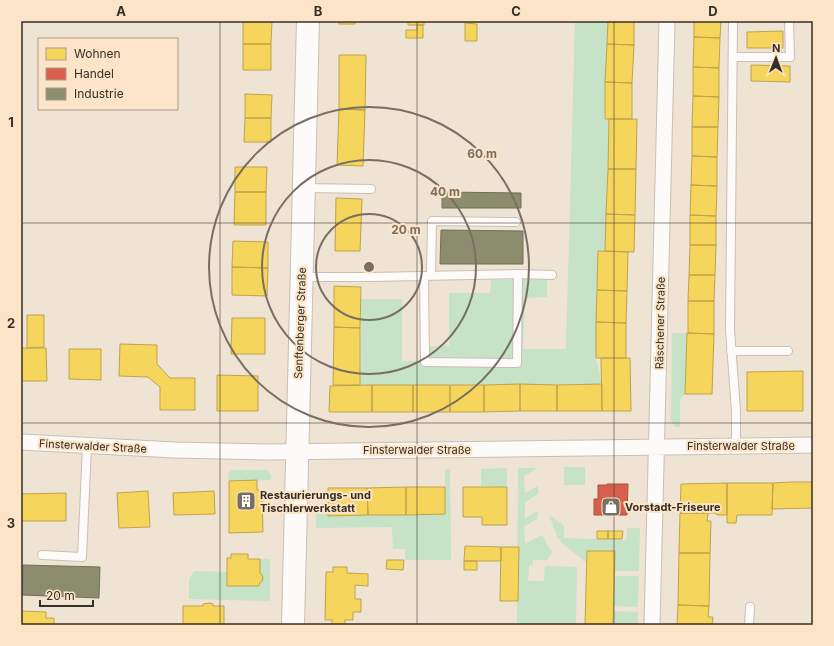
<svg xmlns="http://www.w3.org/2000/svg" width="834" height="646" font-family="Inter,sans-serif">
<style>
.green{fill:#c6e2c7}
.homes{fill:#f6d55c;stroke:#bda34b}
.shops{fill:#d6604d;stroke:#a75141}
.industry{fill:#8c8c6e;stroke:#737058}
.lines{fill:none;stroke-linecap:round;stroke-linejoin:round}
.lane-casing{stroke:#c9bfb3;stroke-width:10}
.street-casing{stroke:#c9bfb3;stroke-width:17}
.secondary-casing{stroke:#c9bfb3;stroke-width:24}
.lane{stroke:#fdfbf9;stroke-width:8}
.street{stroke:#fdfbf9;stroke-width:15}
.secondary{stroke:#fdfbf9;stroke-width:22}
.grid{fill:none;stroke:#382f24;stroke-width:1;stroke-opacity:0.55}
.ring{fill:none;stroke:#786e62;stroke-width:2}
.labels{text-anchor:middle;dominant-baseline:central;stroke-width:4;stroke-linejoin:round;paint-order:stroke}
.street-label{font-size:11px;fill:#382f24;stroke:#fbe4c8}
.poi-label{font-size:11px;font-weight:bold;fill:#382f24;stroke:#fbe4c8;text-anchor:start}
.centre{fill:#786e62;stroke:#fbe4c8;stroke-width:2}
.ring-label{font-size:12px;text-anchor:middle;font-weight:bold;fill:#786e62;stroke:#fbe4c8;stroke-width:4;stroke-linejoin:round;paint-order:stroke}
.neatline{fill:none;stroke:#382f24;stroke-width:1.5}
.grid-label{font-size:13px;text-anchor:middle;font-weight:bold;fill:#382f24}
</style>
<rect width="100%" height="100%" fill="#efe3d4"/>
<path class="green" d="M575,21H608L604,119H609L605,251H598L596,359L602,384L360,385L361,299H402V361H420V346H449V293H490L491,280L547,279V297L525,298L523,349H566Z
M672,333H687L685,394L680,399V427H675L671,421Z
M564,467H585V485H564Z
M507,468V487L481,486V469Z
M518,468H538L524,476L525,493L538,486V494L525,502V518L538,511L537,519L524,526L525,544L542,535L547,545L553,552L547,560H533L532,566H529L528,581H544L545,566L577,567L576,625H517Z
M445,469H450L451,560H405V549H393L392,527L316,528V509H328V516L445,514Z
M231,470H267L271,475V480L229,481L228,474Z
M549,515L564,526V538L626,540L627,528H640L639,571H614L615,551H587L586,562L563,544L557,536Z
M260,559H270V601L189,599V579L194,571L227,572V586H259C260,580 266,579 260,573Z
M614,576H639L638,607L614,606Z
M613,611L638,612V625H613Z"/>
<path class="homes" d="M243,21H272L271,44H243Z
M339,21H355V24H339Z
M408,21H424V25H408Z
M608,21H634V45L607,44Z
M694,21H721L720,38L694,37Z
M465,23L477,24V41H465Z
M417,25H423V38H406V30H417Z
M783,31V48H747V32Z
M694,37L720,38L719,68L693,67Z
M243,44H271V70H243Z
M607,44L634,45L632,83L605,82Z
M339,55H366L365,110L339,109Z
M751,65L790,66V82L751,81Z
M693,67L719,68V97L693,96Z
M605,82L632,83V119H605Z
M245,94L272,95L271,118H245Z
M693,96L719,97L718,127H692Z
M339,109L365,110L363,166L337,165Z
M245,118H271V142H244Z
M609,119H637L636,169H608Z
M692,127H718L717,157L692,156Z
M692,156L717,157V186L691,185Z
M235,167H267L266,192H235Z
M608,169H636L635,215L606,214Z
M691,185L717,186L716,216L690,215Z
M235,192H266V225H234Z
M336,198L362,199L360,251H335Z
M606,214L635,215L634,252L605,251Z
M690,215L716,216V245H690Z
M233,241L268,242V268L232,267Z
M690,245H716L715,275H689Z
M598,251L628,252L627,291L597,290Z
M232,267L268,268L267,296L232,295Z
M689,275H715L714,301H688Z
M334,286L361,287L360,328L334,327Z
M597,290L627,291L626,323L596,322Z
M688,301H714V334L688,333Z
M27,315H44V347L27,348Z
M232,318H265V354H231Z
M596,322L626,323V358H596Z
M334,327L360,328V385H333Z
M687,333L714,334L712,394H685Z
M120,344L157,345V364L170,378H195V410H160V387L148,377L119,376Z
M21,348H46L47,381H21Z
M69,349H101V380L69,379Z
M601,358H630L631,411H602Z
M803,371V411H747V372Z
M217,375L258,376V411H217Z
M520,384L557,385V411H520Z
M520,384V411L484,412V385Z
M602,384V411H557V385Z
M372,385V412H329L330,386Z
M372,385H413V412H372Z
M413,385H450V412H413Z
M450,385H484V412H450Z
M257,480V490H262L263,532L229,533V481Z
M791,482H813V508L772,509L773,483Z
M727,483H773L772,515H737L736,523H727Z
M727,483V515H717L716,513H680L681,484Z
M406,487H445V514L406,515Z
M406,487V515H368L367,488Z
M463,487H507V525H482V517H463Z
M328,488H367L368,515L328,516Z
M148,491L150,527L119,528L117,493Z
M214,491L215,514L174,515L173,493Z
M66,493V521H22L21,494Z
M680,513H708L707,521H711L710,553H679Z
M597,531H608V539H597Z
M608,531H623L622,539H608Z
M465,546L501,547V561H464Z
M501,547H519L518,601H500Z
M587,551H615L613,625H585Z
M679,553H710L709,606L678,605Z
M231,554H248V559H260V573L262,575L263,578L262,581L259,584V586H227V558H231Z
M387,560H404L403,570L386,569Z
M464,561H477V570H464Z
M333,567H347V573L368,574V586L355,585V599H361V612H353V620H345V625H332V620H325L326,572H333Z
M210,603L213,604V606H224V625H183V606H203V604Z
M678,605L709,606L708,617H713L712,625H677Z
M21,611L46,612V618H54V625H21Z"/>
<path class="shops" d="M607,484H628L627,515H594V499H598V485H607Z"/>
<path class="industry" d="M442,192L521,193V208H442Z
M441,230L523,231V264H440Z
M23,565L100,567L99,598L22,595Z"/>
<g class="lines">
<g class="lane-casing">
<path id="lane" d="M733,21L730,330L736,411V446
M734,57H790L789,21
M305,188L371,189
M431,276L432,221L516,222
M302,277H370L518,274L552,275
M424,277L425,362L517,363L518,274
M731,351H788
M42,555L82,557L87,446
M749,625L750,607"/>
</g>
<g class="street-casing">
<path id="street" d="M21,442L175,450L266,452L813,445
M652,625L667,21"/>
</g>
<g class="secondary-casing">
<path id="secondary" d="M293,625L308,21"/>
</g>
<use href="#lane" class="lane"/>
<use href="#street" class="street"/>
<use href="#secondary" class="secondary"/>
</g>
<path class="grid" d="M220,21V625M417,21V625M614,21V625M21,223H813M21,423H813"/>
<g class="ring">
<circle cx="369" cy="267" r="53"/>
<circle cx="369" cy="267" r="107"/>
<circle cx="369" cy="267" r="160"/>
</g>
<defs>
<g id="building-square" transform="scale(1)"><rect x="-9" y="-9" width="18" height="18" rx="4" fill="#786e62" stroke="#fbe4c8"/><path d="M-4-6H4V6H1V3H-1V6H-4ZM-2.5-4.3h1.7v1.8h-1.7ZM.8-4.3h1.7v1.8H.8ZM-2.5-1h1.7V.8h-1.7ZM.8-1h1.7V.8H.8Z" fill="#fff"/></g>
<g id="shop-square" transform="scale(1)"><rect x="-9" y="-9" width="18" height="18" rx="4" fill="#786e62" stroke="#fbe4c8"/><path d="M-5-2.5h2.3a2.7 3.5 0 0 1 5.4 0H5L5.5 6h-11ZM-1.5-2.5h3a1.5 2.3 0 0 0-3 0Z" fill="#fff"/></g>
</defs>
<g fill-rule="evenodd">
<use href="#building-square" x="246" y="501"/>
<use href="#shop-square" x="611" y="507"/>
</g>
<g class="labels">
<g class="street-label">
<text transform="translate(300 323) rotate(-88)">Senftenberger Straße</text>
<text transform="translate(660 323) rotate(-89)">Räschener Straße</text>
<text transform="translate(93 446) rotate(3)">Finsterwalder Straße</text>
<text x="741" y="446">Finsterwalder Straße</text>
<text x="417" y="450">Finsterwalder Straße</text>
</g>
<g class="poi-label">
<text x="260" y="495">Restaurierungs- und<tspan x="260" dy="13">Tischlerwerkstatt</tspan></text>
<text x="625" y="507">Vorstadt-Friseure</text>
</g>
</g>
<circle cx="369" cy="267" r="6" class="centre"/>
<g class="ring-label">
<text x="482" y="158">60 m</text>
<text x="445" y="196">40 m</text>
<text x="406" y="234">20 m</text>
</g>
<rect width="834" height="646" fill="none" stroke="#fbe4c8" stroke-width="44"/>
<rect x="38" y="38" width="140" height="72" fill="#fbe4c8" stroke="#ad9c86"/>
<rect x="46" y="48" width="20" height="12" fill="#f6d55c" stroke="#ad9c86"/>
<text x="74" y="58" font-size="12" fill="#382f24">Wohnen</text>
<rect x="46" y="68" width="20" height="12" fill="#d6604d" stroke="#ad9c86"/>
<text x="74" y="78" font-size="12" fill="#382f24">Handel</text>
<rect x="46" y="88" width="20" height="12" fill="#8c8c6e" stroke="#ad9c86"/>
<text x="74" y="98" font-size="12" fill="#382f24">Industrie</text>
<g transform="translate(776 58) rotate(1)" stroke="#fbe4c8" stroke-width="3" paint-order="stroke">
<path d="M0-3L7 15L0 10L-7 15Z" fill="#382f24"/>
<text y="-6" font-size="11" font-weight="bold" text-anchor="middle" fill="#382f24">N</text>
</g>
<path d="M40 600v6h53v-6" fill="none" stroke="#382f24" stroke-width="2"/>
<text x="46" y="600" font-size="12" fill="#382f24" stroke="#fbe4c8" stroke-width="3" paint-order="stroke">20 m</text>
<rect x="22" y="22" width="790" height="602" class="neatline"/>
<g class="grid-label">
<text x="121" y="16">A</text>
<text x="318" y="16">B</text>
<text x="516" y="16">C</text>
<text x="713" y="16">D</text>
<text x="11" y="127">1</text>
<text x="11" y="328">2</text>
<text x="11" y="528">3</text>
</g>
</svg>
